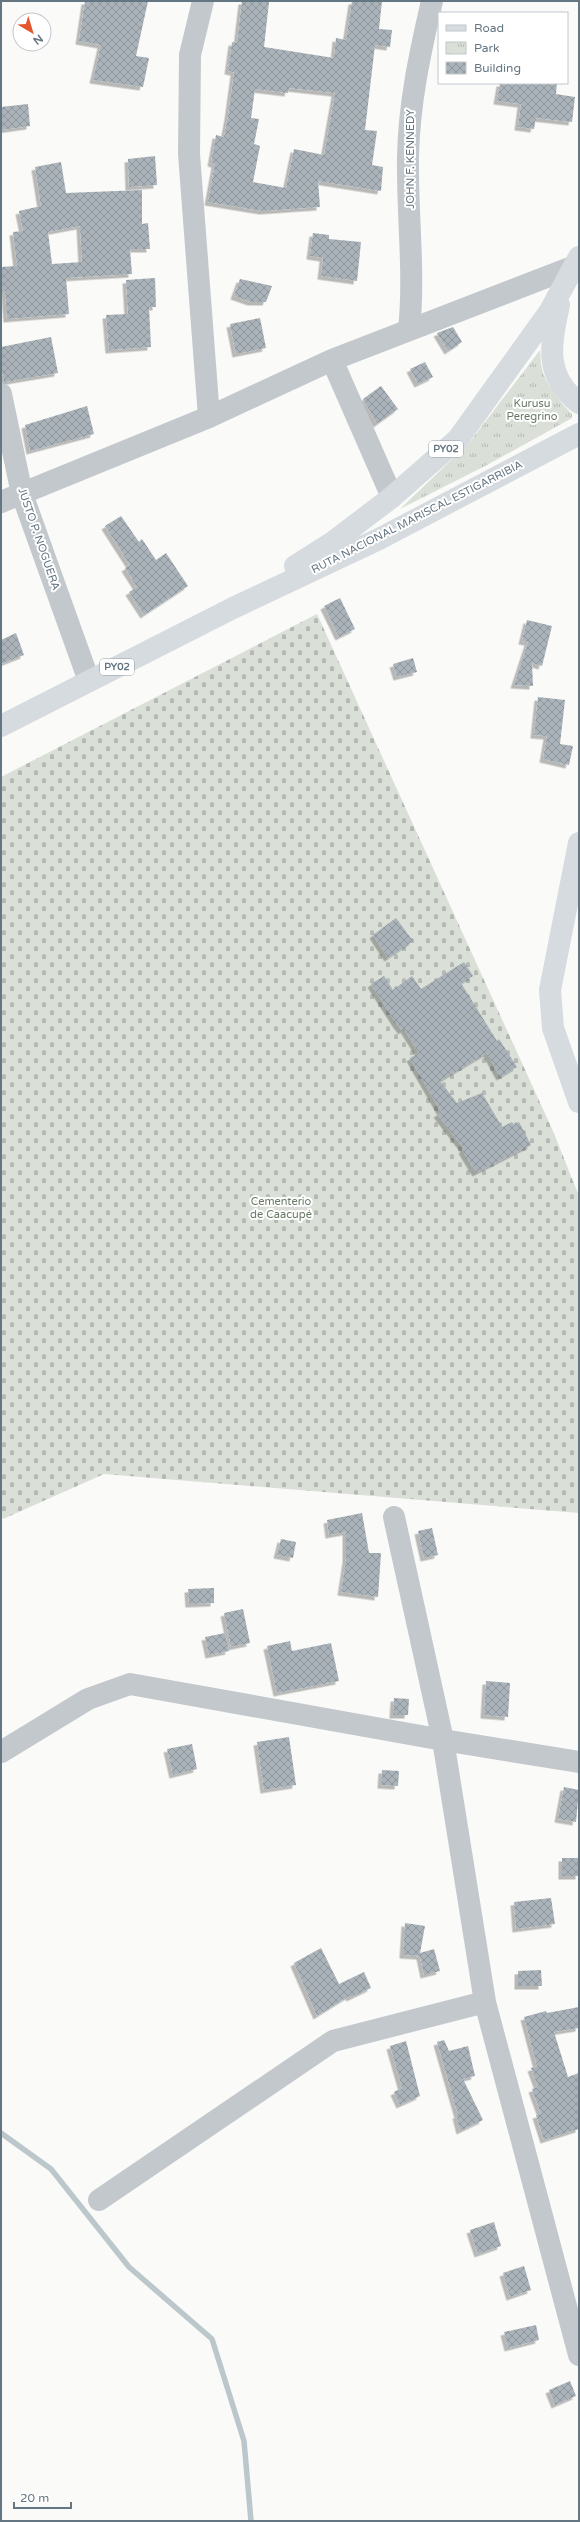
<svg xmlns="http://www.w3.org/2000/svg" width="580" height="2522" font-family="'Varela Round',sans-serif">
<style>
.cemetery{fill:url(#cemetery-stones)}
.park{fill:url(#park-tufts)}
.lines{fill:none;stroke-linecap:round;stroke-linejoin:round}
.stream{stroke:#bbc7cb;stroke-width:5.5}
.building{fill:url(#building-cross-hatch);fill-rule:evenodd;filter:url(#shadow)}
.street{stroke:#c3c8cc;stroke-width:22}
.secondary{stroke:#d6dbdf;stroke-width:22}
.primary{stroke:#d6dbdf;stroke-width:22}
.labels{text-anchor:middle;dominant-baseline:central;stroke-width:4;stroke-linejoin:round;paint-order:stroke}
.shield{fill:#fff;stroke:#939fa8;stroke-width:1}
.shield-label{font-size:10px;font-weight:bold;fill:#657683}
.street-label{font-size:11px;fill:#657683;stroke:#fff}
.park-label{font-size:11px;fill:#687a64;stroke:#fff}
</style>
<defs>
<pattern id="cemetery-stones" width="16" height="16" patternUnits="userSpaceOnUse"><rect width="16" height="16" fill="#dadfd7"/><path d="M2 7V4a2 2 0 0 1 4 0v3zM10 15v-3a2 2 0 0 1 4 0v3z" fill="#b4b9b4"/></pattern>
<pattern id="park-tufts" width="24" height="20" patternUnits="userSpaceOnUse"><rect width="24" height="20" fill="#dadfd7"/><path d="M3 7l-1-3M5 7V3M7 7l1-3M15 17l-1-3M17 17v-4M19 17l1-3" fill="none" stroke="#b4b9b4"/></pattern>
<pattern id="building-cross-hatch" width="8" height="8" patternUnits="userSpaceOnUse"><rect width="8" height="8" fill="#aab3b9"/><path d="M0 0l8 8M0 8l8-8" fill="none" stroke="#8e969c"/></pattern>
<filter id="shadow"><feDropShadow dx="-3.5" dy="3.5" stdDeviation="0" flood-color="#0004"/></filter>
</defs>
<rect width="100%" height="100%" fill="#fafaf8"/>
<path class="cemetery" d="M317,614L553,1131L579,1196V1513L104,1474L3,1519L1,1515V777Z"/>
<path class="park" d="M540,350C541,354 540,359 541,363C543,382 559,401 572,414V418L487,465L400,509L469,443Z"/>
<g class="lines">
<path class="stream" d="M1,2133L51,2169L129,2267L212,2339L244,2441L251,2521"/>
</g>
<path class="building" d="M85,1H148L136,56L149,58L143,87L93,80L101,45L79,41Z
M242,1L269,2L264,47L334,58L336,38L346,40L352,1H382L379,29L392,30L390,47L375,45L365,130L377,131L372,165L383,167L381,191L318,181L320,207L263,211L208,202L215,164L211,163L216,135L224,137L228,116L234,72L228,71L232,42L237,43ZM289,88L335,93L324,155L294,149L286,188L253,182L260,146L254,144L259,119L251,118L255,89L288,93Z
M500,83H557L556,94L575,97L572,122L536,118L534,129L518,127L521,104L497,101Z
M28,104L30,126L1,130V107Z
M155,156L157,185L129,187L128,159Z
M61,162L66,193L142,190V224L148,223L150,249H130L132,274L66,278L69,314L7,319L5,291H1V267L17,266L13,232L23,231L19,211L41,206L35,167ZM80,226L82,262L52,264L48,232Z
M313,233L329,235V239L361,242L357,281L321,276L323,258L310,256Z
M155,278L156,307H149L151,347L109,350L106,315L128,314L126,280Z
M240,279L272,286L266,302H251L234,296Z
M260,318L266,348L236,354L230,324Z
M453,327L462,342L448,351L437,333Z
M51,337L58,373L4,382L1,365V347Z
M425,362L433,377L418,384L410,369Z
M381,386L398,409L377,424L363,399Z
M87,406L94,434L30,451L25,425Z
M121,516L139,542L142,539L156,560L166,553L188,586L144,615L129,592L137,587L125,568L130,565L105,526Z
M340,598L355,629L339,637L324,606Z
M527,620L552,626L542,666L532,663L533,686L514,685L528,642L522,641Z
M16,633L24,655L1,664V640Z
M413,658L417,672L397,677L393,664Z
M538,697L565,700L560,744L573,746L569,765L543,759L547,736L534,735Z
M396,918L413,941L388,958L373,935Z
M464,962L473,976L461,983L497,1041L499,1039L517,1067L500,1077L487,1053L440,1081L457,1103L482,1093L502,1127L512,1122L514,1125L519,1122L531,1145L476,1173L462,1150L464,1149L437,1114L441,1112L410,1058L419,1053L404,1029L402,1031L396,1023L371,984L384,976L393,990L412,976L421,989Z
M362,1513L369,1553H381L378,1597L341,1592L346,1559V1532L329,1535L327,1520Z
M432,1528L438,1555L424,1558L418,1531Z
M281,1539L296,1542L293,1558L277,1555Z
M214,1588V1603L189,1604L188,1589Z
M243,1609L250,1643L231,1647L224,1613Z
M225,1633L229,1651L209,1655L205,1637Z
M290,1641L292,1651L331,1643L339,1681L277,1693L267,1646Z
M486,1681L510,1683L508,1717L484,1715Z
M394,1698L409,1699L408,1715H393Z
M289,1737L296,1785L264,1790L257,1742Z
M192,1744L197,1769L173,1775L167,1749Z
M382,1770L399,1771L398,1786L381,1785Z
M564,1787L579,1790L576,1822L558,1819Z
M562,1858H579V1876H562Z
M551,1898L555,1924L516,1929L514,1902Z
M405,1923L425,1926L420,1953L434,1949L440,1971L424,1975L420,1956L403,1955Z
M321,1948L339,1984L364,1972L371,1988L350,1998L349,1996L317,2016L294,1963Z
M541,1970L542,1986H518V1971Z
M579,2007V2028L554,2032L568,2077L579,2073V2129L544,2140L536,2115L541,2114L532,2089L538,2087L531,2068L537,2066L524,2017L546,2011L547,2013Z
M444,2040L449,2051L468,2046L475,2076L463,2079L483,2120L460,2131L456,2115H458L437,2042Z
M406,2041L420,2096L400,2105L394,2092L402,2088L390,2046Z
M494,2222L501,2246L478,2254L470,2230Z
M524,2266L531,2290L510,2297L503,2273Z
M536,2325L539,2340L508,2348L504,2332Z
M570,2381L576,2396L555,2405L549,2390Z"/>
<g class="lines">
<path class="street" d="M203,1L190,55L189,154L209,417
M409,330C415,272 407,215 408,157C409,103 420,53 432,1
M332,360L392,497
M1,394L22,494L89,681
M1,502L209,417L332,360L575,266
M394,1517L443,1740L485,2002L579,2355
M1,1752L88,1699L130,1684L443,1740L579,1762
M99,2200L333,2041L485,2002"/>
<path class="secondary" d="M579,843L550,990L553,1028L579,1102"/>
<path class="primary" d="M559,305C551,343 543,376 579,403
M295,566L333,542L392,497L458,439L550,311L579,257
M1,726L233,608L379,539L579,434"/>
</g>
<g class="labels">
<g class="shield">
<rect x="429" y="441" width="34" height="16" rx="3"/>
<rect x="100" y="659" width="34" height="16" rx="3"/>
</g>
<g class="shield-label">
<text x="446" y="449">PY02</text>
<text x="117" y="667">PY02</text>
</g>
<g class="street-label">
<text transform="translate(410 159) rotate(-90)">JOHN F. KENNEDY</text>
<text transform="translate(417 517) rotate(-27)">RUTA NACIONAL MARISCAL ESTIGARRIBIA</text>
<text transform="translate(39 539) rotate(71)">JUSTO P. NOGUERA</text>
</g>
<g class="park-label">
<text x="532" y="403">Kurusu<tspan x="532" dy="13">Peregrino</tspan></text>
<text x="281" y="1201">Cementerio<tspan x="281" dy="13">de Caacupé</tspan></text>
</g>
</g>
<rect width="580" height="2522" fill="none" stroke="#657683" stroke-width="4"/>
<rect x="438" y="12" width="130" height="72" fill="#ffffff" stroke="#c1c8cd"/>
<rect x="446" y="25" width="20" height="6" fill="#d6dbdf" stroke="#c1c8cd"/>
<text x="474" y="32" font-size="12" fill="#657683">Road</text>
<rect x="446" y="42" width="20" height="12" fill="url(#park-tufts)" stroke="#c1c8cd"/>
<text x="474" y="52" font-size="12" fill="#657683">Park</text>
<rect x="446" y="62" width="20" height="12" fill="url(#building-cross-hatch)" stroke="#c1c8cd"/>
<text x="474" y="72" font-size="12" fill="#657683">Building</text>
<g transform="translate(32 32) rotate(142)"><circle r="19" fill="#ffffff" stroke="#c1c8cd"/>
<path d="M0-3L7 15L0 10L-7 15Z" fill="#e4572e"/>
<text y="-6" font-size="11" font-weight="bold" text-anchor="middle" fill="#657683">N</text>
</g>
<path d="M14 2502v6h57v-6" fill="none" stroke="#657683" stroke-width="2"/>
<text x="20" y="2502" font-size="12" fill="#657683" stroke="#ffffff" stroke-width="3" paint-order="stroke">20 m</text>
</svg>
